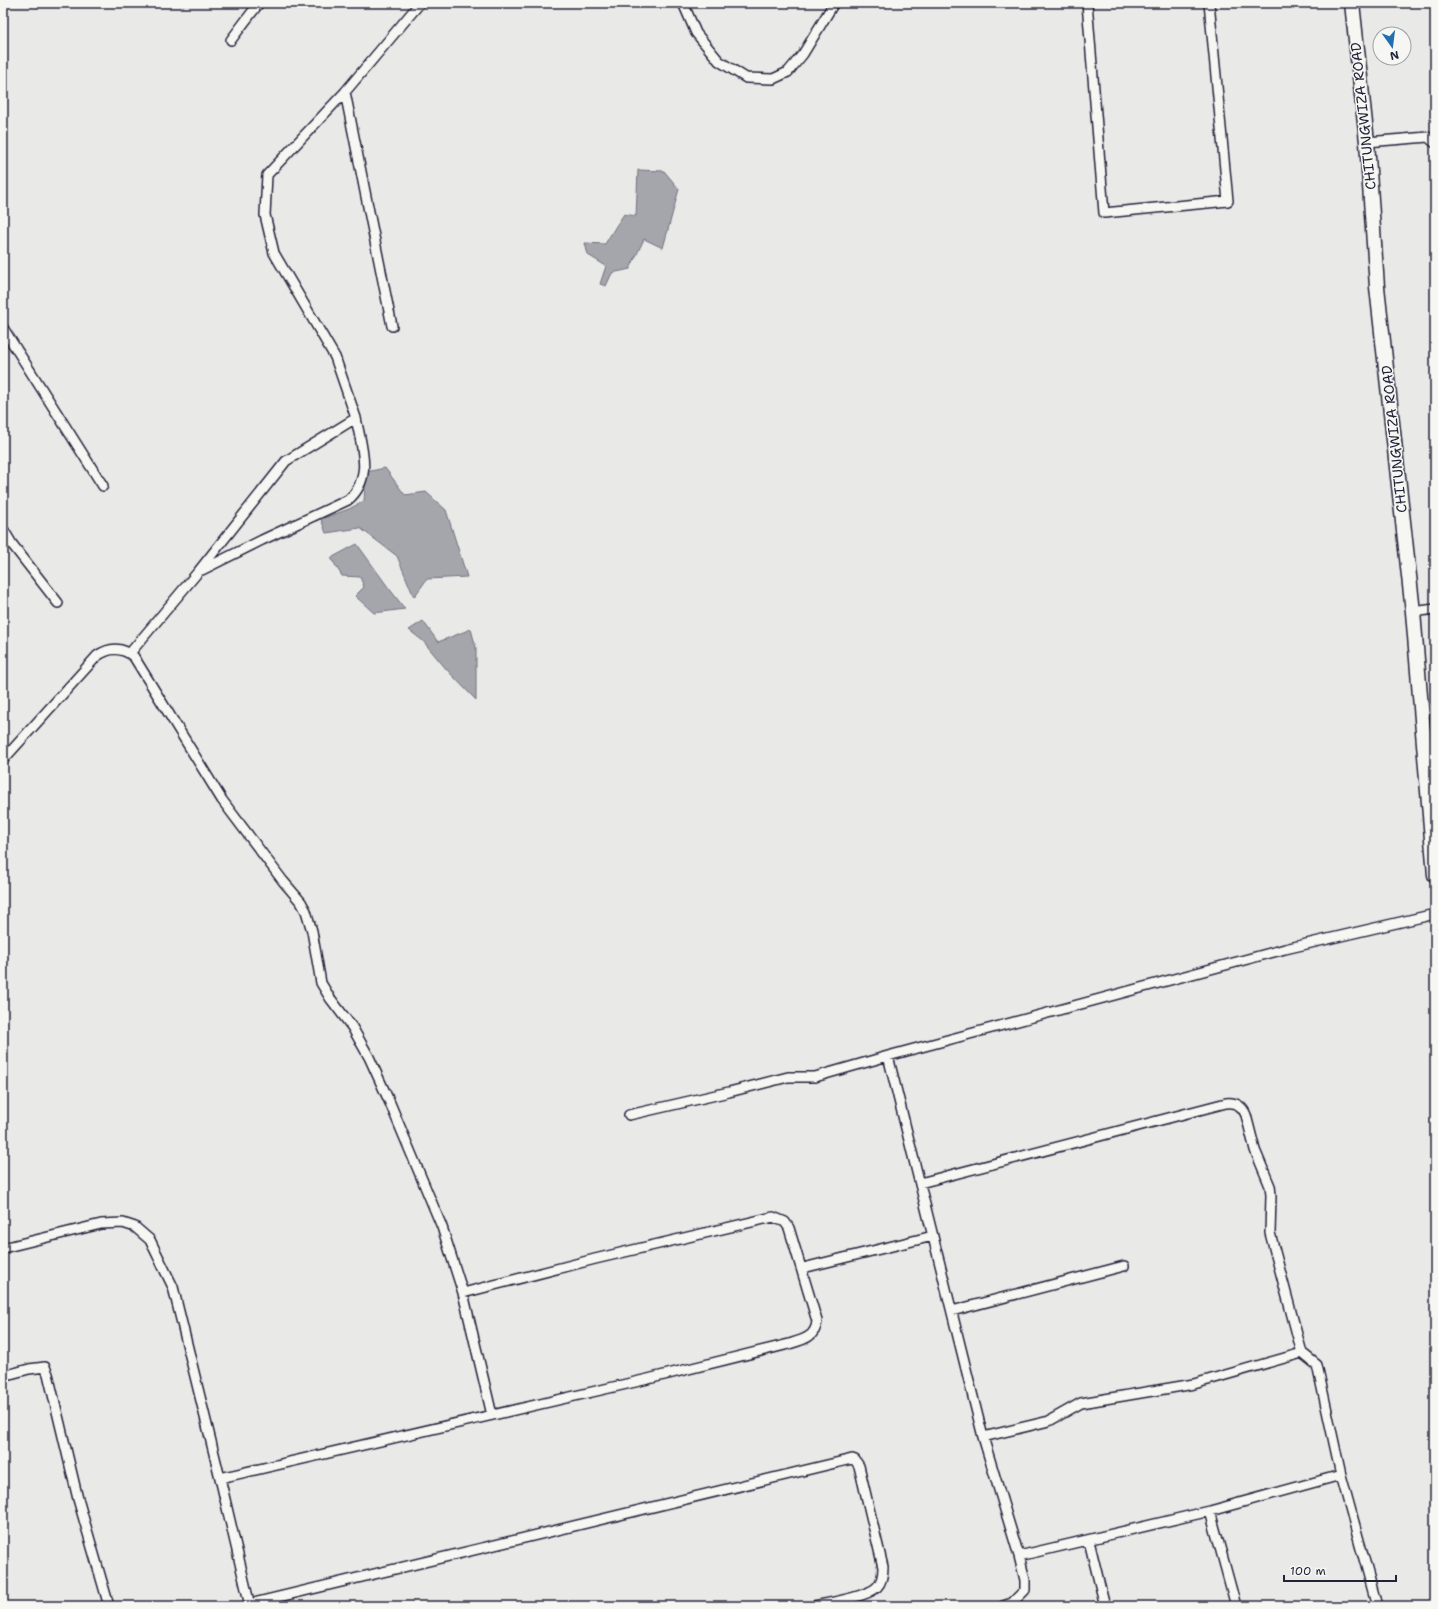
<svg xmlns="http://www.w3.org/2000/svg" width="1438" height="1609" font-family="'Shantell Sans',sans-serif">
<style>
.water{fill:#a5a5ac;stroke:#71717f}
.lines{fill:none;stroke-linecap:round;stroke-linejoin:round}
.street-casing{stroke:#22223b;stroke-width:12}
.primary-casing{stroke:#22223b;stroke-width:17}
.street{stroke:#f6f6f2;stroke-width:9}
.primary{stroke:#f6f6f2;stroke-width:14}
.labels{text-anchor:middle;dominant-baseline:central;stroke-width:3;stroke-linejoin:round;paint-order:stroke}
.street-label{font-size:14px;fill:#22223b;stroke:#f6f6f2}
</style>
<rect width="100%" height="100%" fill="#e9e9e7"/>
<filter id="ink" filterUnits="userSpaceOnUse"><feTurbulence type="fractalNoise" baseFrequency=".025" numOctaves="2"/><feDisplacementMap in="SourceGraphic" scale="8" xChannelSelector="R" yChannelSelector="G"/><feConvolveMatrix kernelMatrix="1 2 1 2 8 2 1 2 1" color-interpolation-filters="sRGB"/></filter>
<g filter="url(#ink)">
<path class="water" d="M638,170L664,171L679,189L663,248L644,239L630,269L612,273L606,286L600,284L606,266L588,255L585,243L605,244L616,226L624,214L636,216Z
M385,468L405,495L426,492L446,510L467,577L427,579L414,597L397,556L360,528L326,533L321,519L349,509L364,501L366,472Z
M357,544L388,587L405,609L374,613L355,596L364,587L360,577L342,576L331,558Z
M423,621L438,642L471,629L476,648V700L447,670L423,641L409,630Z"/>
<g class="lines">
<g class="street-casing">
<path id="street" d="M683,3L696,33L719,61L746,78L773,79L788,72L803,54L834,3
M1087,3L1104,213L1228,201L1209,3
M231,40L259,3
M345,92L392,326
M1367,142L1428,137L1435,143
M3,328L103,486
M3,529L12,544L58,603
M202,570L262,540L348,500C374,478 361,446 356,418
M1413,612L1435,609
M130,653L198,572L286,461L356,418L335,357L274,253L265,215L267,175L345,92L420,3
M3,760L97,656C110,647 122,647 134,657L222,800L283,881L301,902L306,911L312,931L321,983L330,998L352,1027L369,1057L390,1103L442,1227L463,1293L492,1415
M888,1056L983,1437L1019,1556L1025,1580V1590L1012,1603L1003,1606
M629,1115L729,1092L788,1077H815L888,1056L1285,949L1435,914
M920,1183L1226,1103C1236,1102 1242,1106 1246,1115L1255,1150L1270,1186L1271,1195L1270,1233L1302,1353
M3,1248L101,1224L123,1223L135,1227L150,1240L173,1287L220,1478L250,1606
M803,1268L933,1236
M952,1311L1124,1266
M3,1376L29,1369L45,1367L48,1374L78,1499L109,1606
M983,1437L1049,1421L1081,1403L1194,1384L1302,1353L1317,1365L1341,1475L1377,1606
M220,1478L648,1379L789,1344C803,1340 816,1337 817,1321L789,1228L785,1222L773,1217L595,1259L463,1293
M1210,1511L1236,1606
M1089,1541L1105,1606
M1019,1556L1210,1511L1341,1475
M250,1604L852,1459L855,1460L859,1466L883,1567C883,1575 882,1582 877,1587C867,1597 829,1603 814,1606"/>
</g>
<g class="primary-casing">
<path id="primary" d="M1352,3L1367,142L1377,287L1413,612L1435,875"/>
</g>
<use href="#street" class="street"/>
<use href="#primary" class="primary"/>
</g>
</g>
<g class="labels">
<g class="street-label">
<text transform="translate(1363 116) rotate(-96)">CHITUNGWIZA ROAD</text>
<text transform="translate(1394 439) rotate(-96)">CHITUNGWIZA ROAD</text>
</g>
</g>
<rect width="1438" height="1609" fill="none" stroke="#f6f6f2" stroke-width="16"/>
<rect x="8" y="8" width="1422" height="1593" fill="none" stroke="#22223b" stroke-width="1.5" filter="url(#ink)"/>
<g transform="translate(1392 46) rotate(166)"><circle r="19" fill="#f6f6f2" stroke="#a1a1a9"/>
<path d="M0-3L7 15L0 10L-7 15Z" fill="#1f6fb2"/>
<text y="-6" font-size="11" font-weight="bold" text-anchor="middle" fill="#22223b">N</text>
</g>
<path d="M1284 1575v6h112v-6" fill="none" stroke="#22223b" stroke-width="2"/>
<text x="1290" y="1575" font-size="12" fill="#22223b" stroke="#f6f6f2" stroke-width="3" paint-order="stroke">100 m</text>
</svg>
